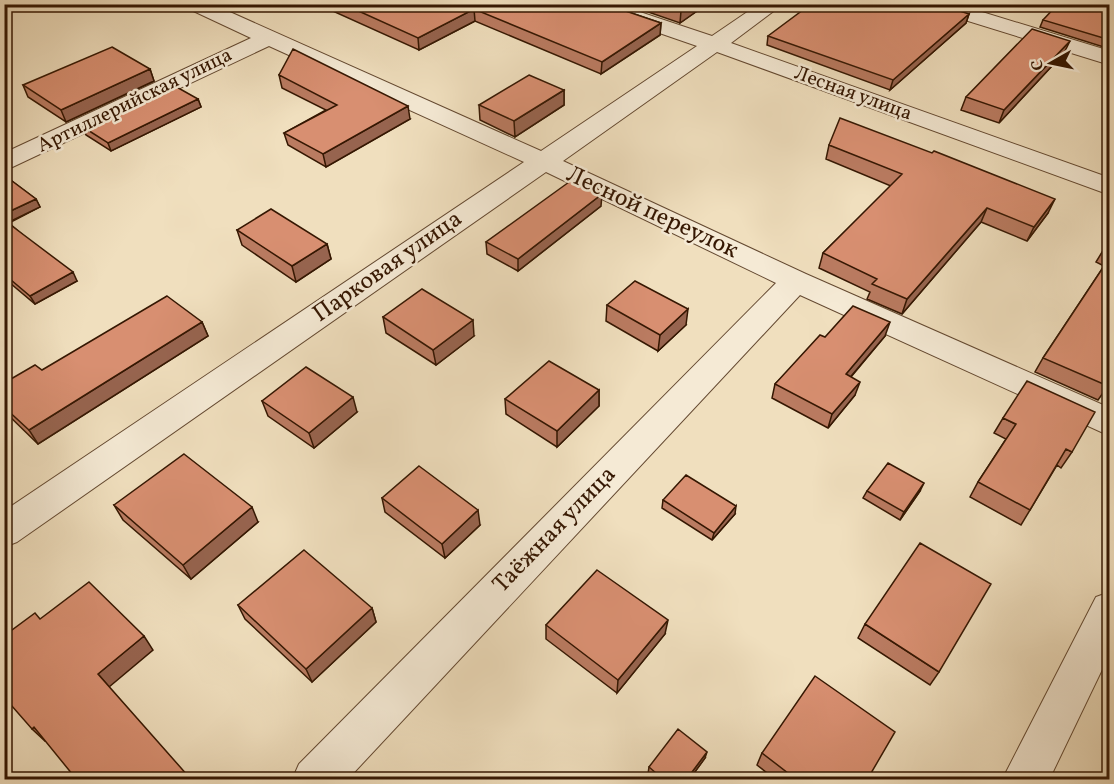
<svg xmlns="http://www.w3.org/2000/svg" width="1114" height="784" font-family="Vollkorn,serif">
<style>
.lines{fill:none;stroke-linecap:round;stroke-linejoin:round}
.minor-casing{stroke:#644931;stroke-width:2}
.minor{fill:#f5ead5;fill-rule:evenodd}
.wall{fill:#ba7b61;stroke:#351702;stroke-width:1.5}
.shaded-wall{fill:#97644f;stroke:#351702;stroke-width:1.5}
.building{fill:#d88f71;stroke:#351702;stroke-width:1.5}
.labels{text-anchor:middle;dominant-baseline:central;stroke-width:5;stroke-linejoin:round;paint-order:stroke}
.far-street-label{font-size:20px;fill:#351702;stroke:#f5ead5}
.street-label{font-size:24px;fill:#351702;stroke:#f5ead5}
</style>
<rect width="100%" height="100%" fill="#f0dfbe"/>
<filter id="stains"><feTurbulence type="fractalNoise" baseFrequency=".00333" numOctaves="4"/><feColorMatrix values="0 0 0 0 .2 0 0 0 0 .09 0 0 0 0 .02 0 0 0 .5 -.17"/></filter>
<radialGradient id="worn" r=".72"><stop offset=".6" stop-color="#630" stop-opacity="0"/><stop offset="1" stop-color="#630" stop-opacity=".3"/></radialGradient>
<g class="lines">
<g class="minor-casing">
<path id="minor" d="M184,4H212L541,151L697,46L587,8L584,4H616L712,36L759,4H783L731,43L1110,178V195L717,52L563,161L806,274L1110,408V436L800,295L347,780H292L299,764L776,283L546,172L17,542L4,547V511L524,162L269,46L4,171V153L251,38L187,8Z
M923,4H956L1110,51V65L926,8Z
M1110,592V653L1049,780H1002L1096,597Z"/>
</g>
<use href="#minor" class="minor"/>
</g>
<path class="wall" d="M325,4H605L661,23L660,35L601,74L475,21L419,50L326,8Z
M625,4H707L680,23Z
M965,4H986L981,9Z
M1110,4V49L1040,27L1043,20Z
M969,14L966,23L890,90L767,45L768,36Z
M1064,53L999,123L961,110L966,97Z
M150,69L154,81L66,122L28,97L23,85Z
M279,75L410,119L326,167L288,145L284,133L326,110L282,88Z
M564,90V105L515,137L480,120L479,105Z
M198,99L201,107L111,151L86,135L83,127Z
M829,145L1048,213L1027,241L981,222L902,314L867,299L870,292L819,268L823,253L891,186L826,159Z
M4,175L36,199L40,207L9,223L77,281L35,304L4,278Z
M601,206L518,271L487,254L486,242Z
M237,230L327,244L331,259L296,282L242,245Z
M1110,239V383L1098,400L1035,372L1043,358L1104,266L1096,262Z
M607,305L686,325L658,351L606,321Z
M383,317L474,336L436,365L386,333Z
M202,322L208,336L38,444L4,411V383L42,370Z
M885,336L851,377L855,395L828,428L772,398L775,384L825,337Z
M599,390V406L557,447L506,414L505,399Z
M262,401L357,412L314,448L268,416Z
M1003,418L1072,452L1061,468L1057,465L1021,525L970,497L978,482L1006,439L994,433Z
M867,491H920L900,520L863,498Z
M382,498L480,525L445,558L385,512Z
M663,500L735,514L712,540L662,508Z
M114,505L258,522L191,579L123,520Z
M238,605L372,608L376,622L312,682L245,619Z
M865,624L939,672L930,685L858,638Z
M546,625L665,634L617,693L546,639Z
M762,753L867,780H776L757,765Z
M705,758L689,780H655L648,774L649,767Z"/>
<path class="shaded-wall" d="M691,4H707L680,23L681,11Z
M474,9L475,21L419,50L418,38Z
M969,14L966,23L890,90L893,80Z
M661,23L660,35L601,74L602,62Z
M1070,41L1064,53L999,123L1004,110Z
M150,69L154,81L66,122L61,110Z
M564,90V105L515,137L514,121Z
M198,99L201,107L111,151L108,143Z
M408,106L410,119L326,167L323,154Z
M602,194L601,206L518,271V259Z
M36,199L40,207L5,224L4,214Z
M1055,199L1048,213L1027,241L1034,227Z
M987,208L981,222L902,314L907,299Z
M327,244L331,259L296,282L292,266Z
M73,272L77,281L35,304L30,296Z
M688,309L686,325L658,351L660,335Z
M473,320L474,336L436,365L433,350Z
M202,322L208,336L38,444L29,430Z
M890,322L885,336L841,388L846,374Z
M860,382L855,395L828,428L832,414Z
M599,390V406L557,447V431Z
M353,397L357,412L314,448L309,433Z
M924,483L920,491L900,520L904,512Z
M736,506L735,514L712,540L714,533Z
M252,507L258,522L191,579L183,565Z
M478,510L480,525L445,558L442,544Z
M372,608L376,622L312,682L306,669Z
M668,620L665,634L617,693L618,680Z
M144,636L153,650L109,687L98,674Z
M34,727L47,740L45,741L32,729Z
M707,752L705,758L689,780H686Z"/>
<path class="building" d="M343,4H605L661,23L602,62L474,9L418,38Z
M661,4H691L681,11Z
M811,4H939L969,14L893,80L768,36Z
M1058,4H1110V40L1043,20Z
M1032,29L1070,41L1004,110L966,97Z
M112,47L150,69L61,110L23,85Z
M293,49L408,106L323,154L284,133L337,105L279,75Z
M529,75L564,90L514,121L479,105Z
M173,85L198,99L108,143L83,127Z
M840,118L932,153L934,151L1055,199L1034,227L987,208L907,299L872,284L877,279L823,253L902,174L829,145Z
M4,175L36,199L4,214Z
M576,177L596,186L602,194L518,259L486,242Z
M271,209L327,244L292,266L237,230Z
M4,220L73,272L30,296L4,274Z
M1110,239V250L1104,247Z
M1110,257V383L1108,386L1043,358Z
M635,281L688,309L660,335L607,305Z
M422,289L473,320L433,350L383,317Z
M167,296L202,322L29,430L4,407V383L35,365L42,370Z
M853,306L890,322L846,374L860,382L832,414L775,384L820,335L825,337Z
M549,361L599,390L557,431L505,399Z
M306,367L353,397L309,433L262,401Z
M1027,381L1095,412L1072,452L1066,449L1030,510L978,482L1016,424L1003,418Z
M184,454L252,507L183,565L114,505Z
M888,463L924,483L904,512L867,491Z
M419,466L478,510L442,544L382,498Z
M686,475L736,506L714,533L663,500Z
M920,543L991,584L939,672L865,624Z
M304,550L372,608L306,669L238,605Z
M597,570L668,620L618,680L546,625Z
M89,582L144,636L98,674L189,777L187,780H77L34,727L32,729L4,697V636L35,613L40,619Z
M815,676L895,732L867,780H797L762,753Z
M678,729L707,752L686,780H664L649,767Z"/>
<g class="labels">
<g class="far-street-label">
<text transform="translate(853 94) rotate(20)">Лесная улица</text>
<text transform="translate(135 101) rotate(-26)">Артиллерийская улица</text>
</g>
<g class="street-label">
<text transform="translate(652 213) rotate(25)">Лесной переулок</text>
<text transform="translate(388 267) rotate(-35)">Парковая улица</text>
<text transform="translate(555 530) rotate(-46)">Таёжная улица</text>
</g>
</g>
<rect width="1114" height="784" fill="none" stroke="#f0dfbe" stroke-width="24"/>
<rect x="6" y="6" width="1102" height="772" fill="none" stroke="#351702" stroke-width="3"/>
<rect x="12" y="12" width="1090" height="760" fill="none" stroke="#351702" stroke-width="1.5"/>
<g transform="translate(1051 63) rotate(261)" stroke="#f5ead5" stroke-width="4.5" paint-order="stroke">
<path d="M0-4.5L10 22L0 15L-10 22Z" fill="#351702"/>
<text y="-9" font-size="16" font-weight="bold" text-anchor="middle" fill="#351702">С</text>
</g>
<rect width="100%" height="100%" filter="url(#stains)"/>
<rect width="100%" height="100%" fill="url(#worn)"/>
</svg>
